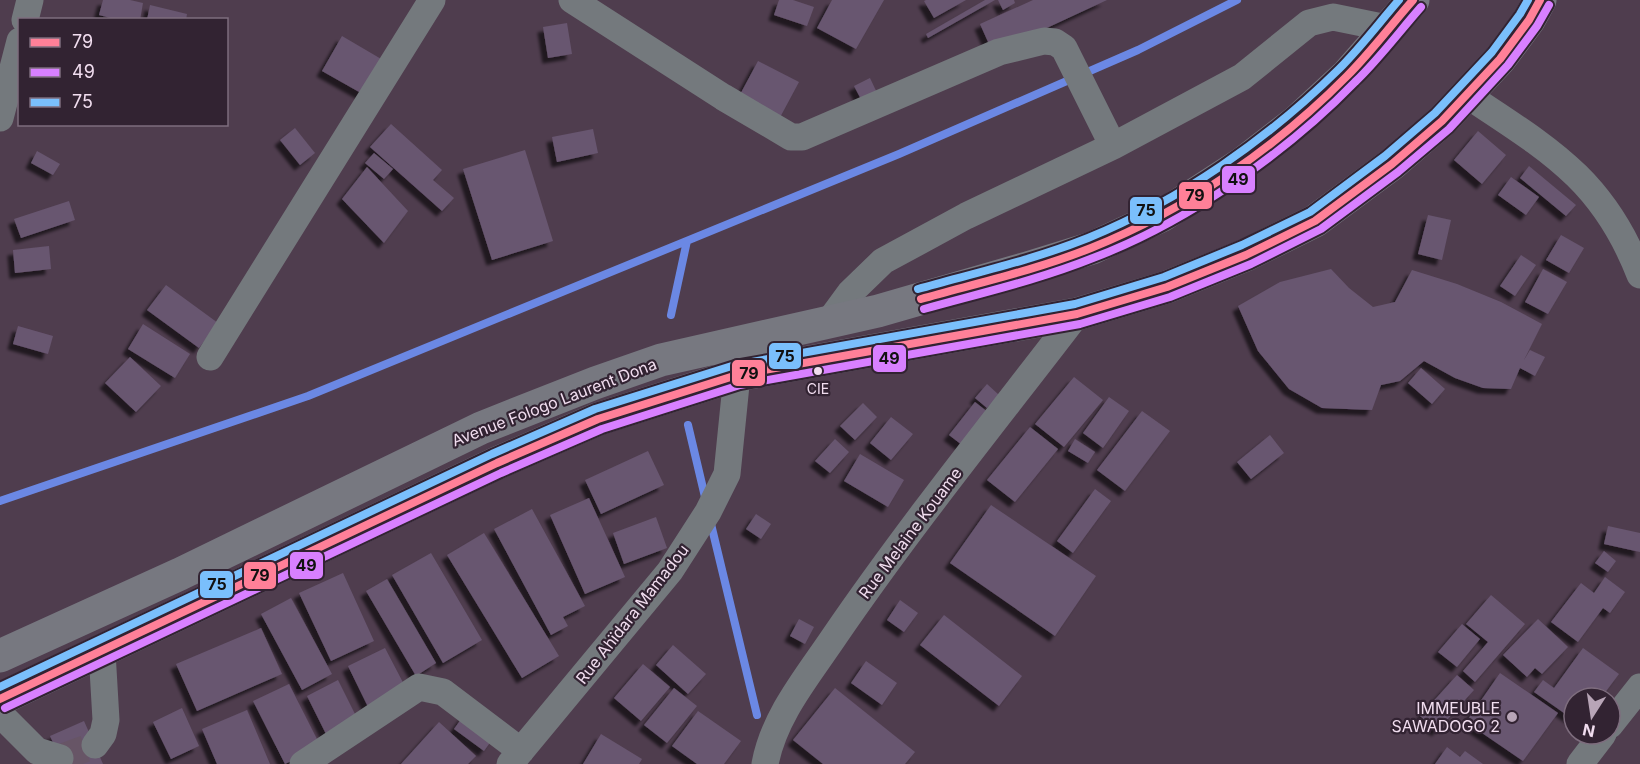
<svg xmlns="http://www.w3.org/2000/svg" width="1640" height="764" font-family="Inter,sans-serif">
<style>
.lines{fill:none;stroke-linecap:round;stroke-linejoin:round}
.stream{stroke:#6b88e4;stroke-width:8}
.building{fill:#685670;filter:url(#shadow)}
.minor-tunnel{stroke:#675566;stroke-width:27;stroke-dasharray:27 14;stroke-linecap:butt}
.minor{stroke:#74797d;stroke-width:27}
.major{stroke:#777880;stroke-width:33}
.bus-1-casing{stroke:#322332;stroke-width:12}
.bus-2-casing{stroke:#322332;stroke-width:12}
.bus-3-casing{stroke:#322332;stroke-width:12}
.bus-1{stroke:#ff8098;stroke-width:8}
.bus-2{stroke:#d880ff;stroke-width:8}
.bus-3{stroke:#7abffc;stroke-width:8}
.bus-dot{fill:#f1ddef;stroke:#322332;stroke-width:2}
.poi-dot{fill:#b8a5b7;stroke:#322332;stroke-width:2}
.labels{text-anchor:middle;dominant-baseline:central;stroke-width:4.5;stroke-linejoin:round;paint-order:stroke}
.bus-label{font-size:14px;fill:#f1ddef;stroke:#322332}
.street-label{font-size:16px;fill:#f1ddef;stroke:#322332}
.poi-label{font-size:16px;fill:#f1ddef;stroke:#322332;text-anchor:end}
.line-badge{stroke:#322332;stroke-width:2}
.pale-badge-label{font-size:16px;text-anchor:middle;font-weight:bold;fill:#111}
</style>
<defs>
<filter id="shadow"><feDropShadow dx="-5.5" dy="5.5" stdDeviation="1.5" flood-color="#0009"/></filter>
</defs>
<rect width="100%" height="100%" fill="#4f3d4e"/>
<g class="lines">
<path class="stream" d="M671,315L687,241
M688,425L706,501
M0,501L308,396L899,154L1138,50L1237,0
M710,520L757,715"/>
</g>
<path class="building" d="M103,0H130L143,3L140,20H118L99,15Z
M779,0H793L814,7L807,26L774,15Z
M832,0H884L856,49L817,28Z
M926,0H966L934,18L924,1Z
M985,0H995L928,38L926,34Z
M998,0H1014L1015,3L1003,10Z
M1033,0H1107L993,53L980,24Z
M150,5L187,14L186,20H147Z
M567,23L572,54L548,58L543,27Z
M342,36L388,63L368,97L322,71Z
M758,61L799,82L777,123L736,102Z
M870,78L878,95L863,103L854,86Z
M391,124L442,170L433,180L454,198L442,211L370,147Z
M295,128L315,153L300,165L280,140Z
M593,129L598,153L557,162L552,137Z
M1478,131L1506,155L1482,184L1454,160Z
M525,150L553,241L492,260L463,169Z
M37,151L60,164L53,175L31,163Z
M374,153L393,169L384,179L365,163Z
M1529,166L1576,205L1566,216L1520,178Z
M367,167L408,211L384,243L342,199Z
M1511,177L1539,197L1526,215L1498,195Z
M69,201L75,220L21,238L14,219Z
M1428,215L1451,220L1442,260L1418,254Z
M1561,235L1584,248L1569,273L1546,260Z
M49,246L51,269L15,273L13,250Z
M1521,255L1536,265L1515,296L1500,286Z
M1331,269L1349,288L1373,307L1395,302L1412,270L1457,284L1501,302L1542,324L1524,360L1530,350L1545,357L1535,376L1520,368L1511,389L1483,388L1455,378L1424,361L1400,381L1381,385L1372,410L1322,408L1289,389L1258,351L1238,306L1280,282Z
M1543,269L1567,282L1548,314L1525,302Z
M166,285L218,323L199,348L147,310Z
M143,324L190,354L175,378L128,349Z
M18,326L53,336L48,354L13,344Z
M130,357L161,386L136,412L105,383Z
M1421,368L1445,389L1432,404L1408,383Z
M1074,377L1103,400L1064,447L1035,424Z
M987,384L999,395L987,408L975,398Z
M1109,397L1129,411L1103,448L1083,433Z
M975,402L989,413L962,445L949,435Z
M863,403L877,417L855,440L840,426Z
M1142,411L1170,431L1125,491L1097,470Z
M891,417L913,434L891,460L870,443Z
M1030,427L1058,449L1015,502L987,480Z
M1270,435L1284,453L1251,479L1237,462Z
M835,439L849,452L830,473L815,461Z
M1075,439L1095,452L1088,463L1068,451Z
M648,451L664,485L601,514L585,480Z
M860,454L904,480L888,507L844,481Z
M1095,489L1111,501L1073,553L1057,541Z
M589,498L625,577L585,594L550,515Z
M991,505L1096,576L1055,636L950,563Z
M532,509L585,606L563,617L568,626L551,635L494,529Z
M756,514L771,524L761,539L746,529Z
M656,517L667,548L624,564L613,533Z
M1608,526L1640,533V552L1604,544Z
M484,533L559,656L522,678L447,555Z
M1604,551L1616,561L1608,572L1595,563Z
M431,553L482,640L443,663L392,575Z
M343,573L374,641L331,661L299,593Z
M1605,577L1625,592L1610,613L1603,608L1578,642L1551,622L1581,583L1594,593Z
M387,579L436,663L416,676L366,591Z
M1491,595L1525,624L1475,682L1463,671L1488,642L1466,624Z
M291,598L332,674L302,690L261,614Z
M900,600L918,613L904,632L887,620Z
M944,615L1022,676L999,706L920,645Z
M799,619L814,627L805,644L790,636Z
M1538,619L1568,647L1542,674L1535,668L1527,677L1503,655Z
M1462,624L1480,639L1457,667L1438,652Z
M261,628L282,674L197,711L176,664Z
M673,645L706,674L688,694L656,665Z
M385,648L409,694L371,713L348,666Z
M1583,648L1619,674L1601,698H1574V720L1534,692L1543,680L1554,688Z
M866,661L897,683L882,705L851,683Z
M643,664L670,687L641,721L614,698Z
M1500,673L1558,713L1523,761L1466,722Z
M1457,675L1474,690L1437,731L1420,716Z
M338,680L361,726L330,742L307,696Z
M289,684L321,747L285,764L253,701Z
M674,688L697,706L667,743L644,725Z
M835,688L915,752L905,764H823L793,740Z
M182,708L199,746L171,759L153,722Z
M247,710L270,764H217L202,729Z
M698,711L741,741L724,764H697L672,746Z
M464,715L494,737L484,751L454,729Z
M84,721L103,764H63L50,736Z
M439,722L476,756L468,764H401Z
M601,734L642,759L639,764H583Z
M1447,747L1460,757L1465,751L1483,764H1435Z"/>
<g class="lines">
<path class="minor-tunnel" d="M60,758L95,745"/>
<path class="minor" d="M572,0L723,97L791,137H802L999,52L1044,41L1055,42L1064,48L1113,146
M25,20L30,0
M1467,95C1548,149 1603,179 1640,275
M0,118L20,41
M828,323L850,293L883,261L966,216L1113,146L1242,77L1309,23L1333,17L1387,28
M210,357L432,0
M0,714L37,751L60,758
M1610,725L1640,687
M95,745L103,734L106,720L102,652
M303,764L419,687L443,692L521,751
M510,764L670,571L708,512L727,474L737,375L734,357
M765,764C774,716 807,677 834,637C910,526 995,421 1077,314
M1580,764L1603,734"/>
<path class="major" d="M0,656L180,574L481,428L595,383L661,360L878,311L1027,268L1092,248L1163,215L1243,163L1296,122L1348,74L1413,0
M0,699L497,463L598,419L737,375L1077,314L1167,287L1246,255L1315,221L1392,164L1442,121L1500,59L1529,20L1540,0"/>
<g class="bus-1-casing">
<path id="bus-1" d="M921,299C978,283 1036,270 1091,248C1186,210 1276,148 1347,76C1371,52 1391,25 1413,0
M0,699L497,463L598,419L737,375L1077,314L1167,287L1246,255L1315,221L1392,164L1442,121L1500,59L1529,20L1540,0"/>
</g>
<g class="bus-2-casing">
<path id="bus-2" d="M924,309C981,293 1038,280 1093,258C1186,223 1286,153 1355,82C1379,59 1399,32 1421,7
M5,708L501,473L602,429L740,385L1080,324L1170,297L1251,264L1321,229L1398,172L1449,129L1508,65L1537,26L1549,5"/>
</g>
<g class="bus-3-casing">
<path id="bus-3" d="M918,289C975,273 1033,260 1088,238C1181,200 1268,139 1339,69C1361,47 1379,23 1399,0
M0,687L492,454L595,409L735,365L1075,304L1164,277L1242,245L1310,212L1385,156L1435,113L1492,52L1520,14L1528,0"/>
</g>
<use href="#bus-1" class="bus-1"/>
<use href="#bus-2" class="bus-2"/>
<use href="#bus-3" class="bus-3"/>
</g>
<circle class="bus-dot" cx="818" cy="371" r="5"/>
<circle class="poi-dot" cx="1512" cy="717" r="6"/>
<g class="labels">
<g class="bus-label">
<text x="818" y="388">CIE</text>
</g>
<g class="street-label">
<text transform="translate(554 402) rotate(-21)">Avenue Fologo Laurent Dona</text>
<text transform="translate(910 533) rotate(-53)">Rue Melaine Kouame</text>
<text transform="translate(632 614) rotate(-52)">Rue Ahïdara Mamadou</text>
</g>
<g class="poi-label">
<text x="1500" y="708">IMMEUBLE<tspan x="1500" dy="18">SAWADOGO 2</tspan></text>
</g>
</g>
<g class="line-badge">
<rect x="1221" y="165" width="35" height="29" rx="6" fill="#d880ff"/>
<rect x="1178" y="181" width="35" height="29" rx="6" fill="#ff8098"/>
<rect x="1129" y="196" width="34" height="29" rx="6" fill="#7abffc"/>
<rect x="768" y="342" width="34" height="28" rx="6" fill="#7abffc"/>
<rect x="872" y="344" width="35" height="29" rx="6" fill="#d880ff"/>
<rect x="731" y="359" width="35" height="28" rx="6" fill="#ff8098"/>
<rect x="289" y="551" width="35" height="29" rx="6" fill="#d880ff"/>
<rect x="243" y="561" width="34" height="29" rx="6" fill="#ff8098"/>
<rect x="199" y="570" width="35" height="29" rx="6" fill="#7abffc"/>
</g>
<g class="pale-badge-label">
<text x="1238" y="185">49</text>
<text x="1195" y="201">79</text>
<text x="1146" y="216">75</text>
<text x="785" y="362">75</text>
<text x="889" y="364">49</text>
<text x="749" y="379">79</text>
<text x="306" y="571">49</text>
<text x="260" y="581">79</text>
<text x="217" y="590">75</text>
</g>
<rect x="18" y="18" width="210" height="108" fill="#322332" stroke="#7e6d7e" stroke-width="1.5"/>
<rect x="30" y="38" width="30" height="9" fill="#ff8098" stroke="#7e6d7e" stroke-width="1.5"/>
<text x="72" y="48" font-size="18" fill="#f1ddef">79</text>
<rect x="30" y="68" width="30" height="9" fill="#d880ff" stroke="#7e6d7e" stroke-width="1.5"/>
<text x="72" y="78" font-size="18" fill="#f1ddef">49</text>
<rect x="30" y="98" width="30" height="9" fill="#7abffc" stroke="#7e6d7e" stroke-width="1.5"/>
<text x="72" y="108" font-size="18" fill="#f1ddef">75</text>
<g transform="translate(1592 716) rotate(192)"><circle r="28" fill="#322332" stroke="#7e6d7e" stroke-width="1.5"/>
<path d="M0-4.5L10 22L0 15L-10 22Z" fill="#b8a5b7"/>
<text y="-9" font-size="16" font-weight="bold" text-anchor="middle" fill="#f1ddef">N</text>
</g>
</svg>
